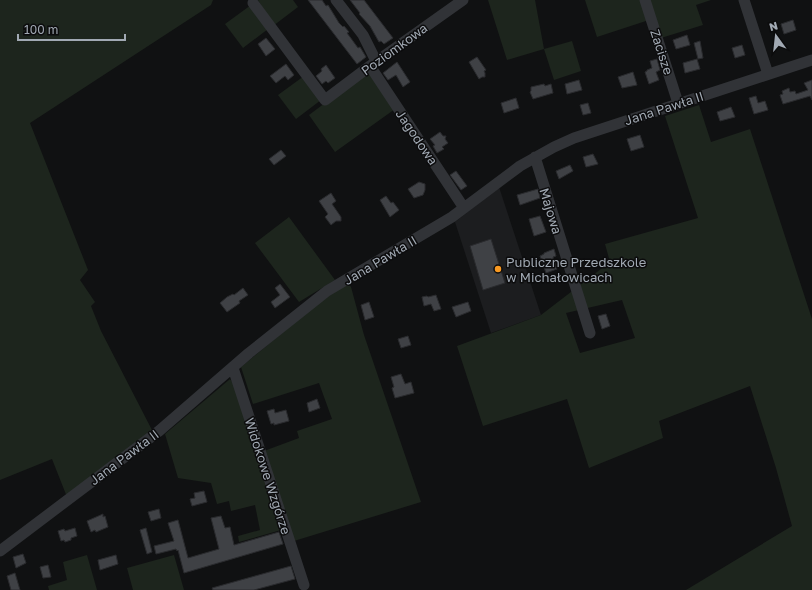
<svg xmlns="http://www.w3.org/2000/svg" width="812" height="590" font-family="'Golos Text',sans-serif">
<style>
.built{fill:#1c1d1f}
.green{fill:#1d251d;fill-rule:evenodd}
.building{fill:#3f4145;stroke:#2a2b2e}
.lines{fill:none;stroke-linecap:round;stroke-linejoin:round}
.minor{stroke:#313337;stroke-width:11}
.poi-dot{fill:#f89922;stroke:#0c0c0d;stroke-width:1.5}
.labels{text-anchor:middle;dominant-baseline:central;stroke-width:3;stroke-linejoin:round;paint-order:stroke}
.street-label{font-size:13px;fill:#a1a9b3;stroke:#0c0c0d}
.poi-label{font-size:13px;fill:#a1a9b3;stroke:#0c0c0d;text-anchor:start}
</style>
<rect width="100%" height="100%" fill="#101112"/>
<path class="built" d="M499,187L541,315L491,333L455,222Z"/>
<path class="green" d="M0,0H213L211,5L30,123L88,270L80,280L95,302L91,306L101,331L153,432L67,497L52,459L0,480Z
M258,0H293L298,7L273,26Z
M488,0H535L544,49L572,41L581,71L554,80L544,49L507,60Z
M585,0H642L649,20L597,37Z
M648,0H711L696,5L703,25L661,38Z
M251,5L268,29L243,48L225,24Z
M365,73H370L395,109L335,152L309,115Z
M304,76L321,100L296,119L278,95Z
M699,105L711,142L750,129L812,319V590H686L792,526L776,468L750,386L659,421L663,438L589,468L567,399L483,426L457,346L541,315L610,262L605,244L698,218L665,116ZM622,300L635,338L580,353L566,313Z
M289,217L335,280L299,302L255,243Z
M348,283L351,287L364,335L421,502L294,541L264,451L299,438L297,431L332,419L319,383L253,404L241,367L316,305Z
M230,379L234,384L281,530L239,542L238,536L260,530L255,505L231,511L229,501L217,504L211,483L178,478L165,434Z
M87,555L97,590H49L48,586L67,580L63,562Z
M174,555L184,590H133L127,568Z"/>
<path class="building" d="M308,0H322L326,6L328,5L339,23L343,27L344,26L349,32L347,33L350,37L358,48L360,47L366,57L357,64Z
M350,0H364L393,38L384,44L381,41L379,42L370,26L359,14L360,13Z
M793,20L796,30L784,34L781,24Z
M687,35L690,45L676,49L673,40Z
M266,38L275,49L266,56L258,44Z
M700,41L703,58L698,59L694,43Z
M742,45L745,55L735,58L732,48Z
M477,57L486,70L484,71L485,73V77H482L479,79L469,62Z
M657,59L660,70L656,72L659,80L649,84L645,72L647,71V70L652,68L650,61Z
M697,59L700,69L685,73L683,63Z
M397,62L410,82L403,87L396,75L388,80L383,73Z
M286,64L294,75L288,80L285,76L276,83L270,76Z
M326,65L335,78L328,83L326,81L322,84L316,76L322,71L321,69Z
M633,72L637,85L622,88L618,77Z
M579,80L582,90L567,94L565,84Z
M812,80V100L810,96L783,104L780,95L783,94L782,91L789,88L790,92L795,91L796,94L808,90L804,83Z
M544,84L545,86L551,84L553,93L533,99L530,92L531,91V87Z
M756,96L758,103L765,101L768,110L754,114L749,98Z
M516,98L519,108L504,113L501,103Z
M588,103L591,113L583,115L580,105Z
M731,107L735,117L720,121L717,112Z
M440,132L443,136H446L445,139L448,143L442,147L444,149L437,153L433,146L435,145L430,139Z
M640,135L644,147L631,151L627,139Z
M281,150L286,156L274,165L269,159Z
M593,154L598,164L586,167L583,157Z
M570,165L573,171L559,179L556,171Z
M456,171L467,186L461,190L450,175Z
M419,182L425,184V190L423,195L414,198L408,189Z
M538,189L540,198L520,205L517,195Z
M331,193L336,201L332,204L341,217V221H336L331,225L325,217L328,214L319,201Z
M386,196L391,203L393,202L399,210L390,217L380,200Z
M540,216L546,232L534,236L529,219Z
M491,239L505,283L483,290L470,246Z
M554,249L556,256L553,257L557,269L546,273L540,256L544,254V253Z
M280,284L290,297L275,308L271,302L280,295L275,288Z
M243,288L248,295L239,301L240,303L227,312L220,303L227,297L233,294L234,295Z
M436,295L441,309L434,311L431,304L424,306L422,297L427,296L428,297Z
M369,302L374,317L365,320L361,305Z
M468,302L471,311L456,317L452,307Z
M606,314L610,326L602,329L598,316Z
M408,336L411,345L401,348L398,339Z
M401,374L405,384L411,382L414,393L395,398L392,388L394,387L391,377Z
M317,399L320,408L309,412L307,403Z
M274,409L275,413L286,410L289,421L274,425V423L271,424L267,411Z
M204,491L207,502L192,506L190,499L195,498L194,493Z
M159,509L161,518L151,521L148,512Z
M103,514V517L105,516L108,527L96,532L95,530L91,532L87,521Z
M221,516L225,528L230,527L234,545L279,532L283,544L184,573L178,550L177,551L176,549L156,554L154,546L174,541L168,523L178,520L188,558L219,549L211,518Z
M75,528L77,536L71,538V540L65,542L64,540L61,541L58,531L64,529L65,531Z
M146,528L152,552L147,554L140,530Z
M23,554L26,563L16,568L13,557Z
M116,555L118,564L100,570L98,560Z
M48,565L51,577L43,578L40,567Z
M291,566L295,579L254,590H213L212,588Z
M15,573L20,590H11L7,576Z"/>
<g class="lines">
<path class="minor" d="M336,0L363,35L376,61
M645,0L678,103
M744,0L768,74
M253,3L325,100L370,66L463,0
M370,66L464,208
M535,157L590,333
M233,368L304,585
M0,551L159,431L249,353L327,291L452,217L520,166L554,147L574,138L812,60"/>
</g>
<circle class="poi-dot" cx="498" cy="269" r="4"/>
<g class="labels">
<g class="street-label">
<text transform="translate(394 49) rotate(-36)">Poziomkowa</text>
<text transform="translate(662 52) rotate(72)">Zacisze</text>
<text transform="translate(664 108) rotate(-18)">Jana Pawła II</text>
<text transform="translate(417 137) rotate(56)">Jagodowa</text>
<text transform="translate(551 211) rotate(73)">Majowa</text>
<text transform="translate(380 260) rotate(-31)">Jana Pawła II</text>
<text transform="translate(124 457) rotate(-37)">Jana Pawła II</text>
<text transform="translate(268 476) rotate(72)">Widokowe Wzgórze</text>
</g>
<g class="poi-label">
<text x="506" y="262">Publiczne Przedszkole<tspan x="506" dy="15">w Michałowicach</tspan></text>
</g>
</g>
<g transform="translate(776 36) rotate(345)" stroke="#0c0c0d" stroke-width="3" paint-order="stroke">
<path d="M0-3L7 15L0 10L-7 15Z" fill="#a1a9b3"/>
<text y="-6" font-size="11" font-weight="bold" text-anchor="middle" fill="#a1a9b3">N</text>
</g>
<path d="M18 34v6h107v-6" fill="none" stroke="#a1a9b3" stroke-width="2"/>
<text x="24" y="34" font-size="12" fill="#a1a9b3" stroke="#0c0c0d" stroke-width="3" paint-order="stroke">100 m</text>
</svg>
